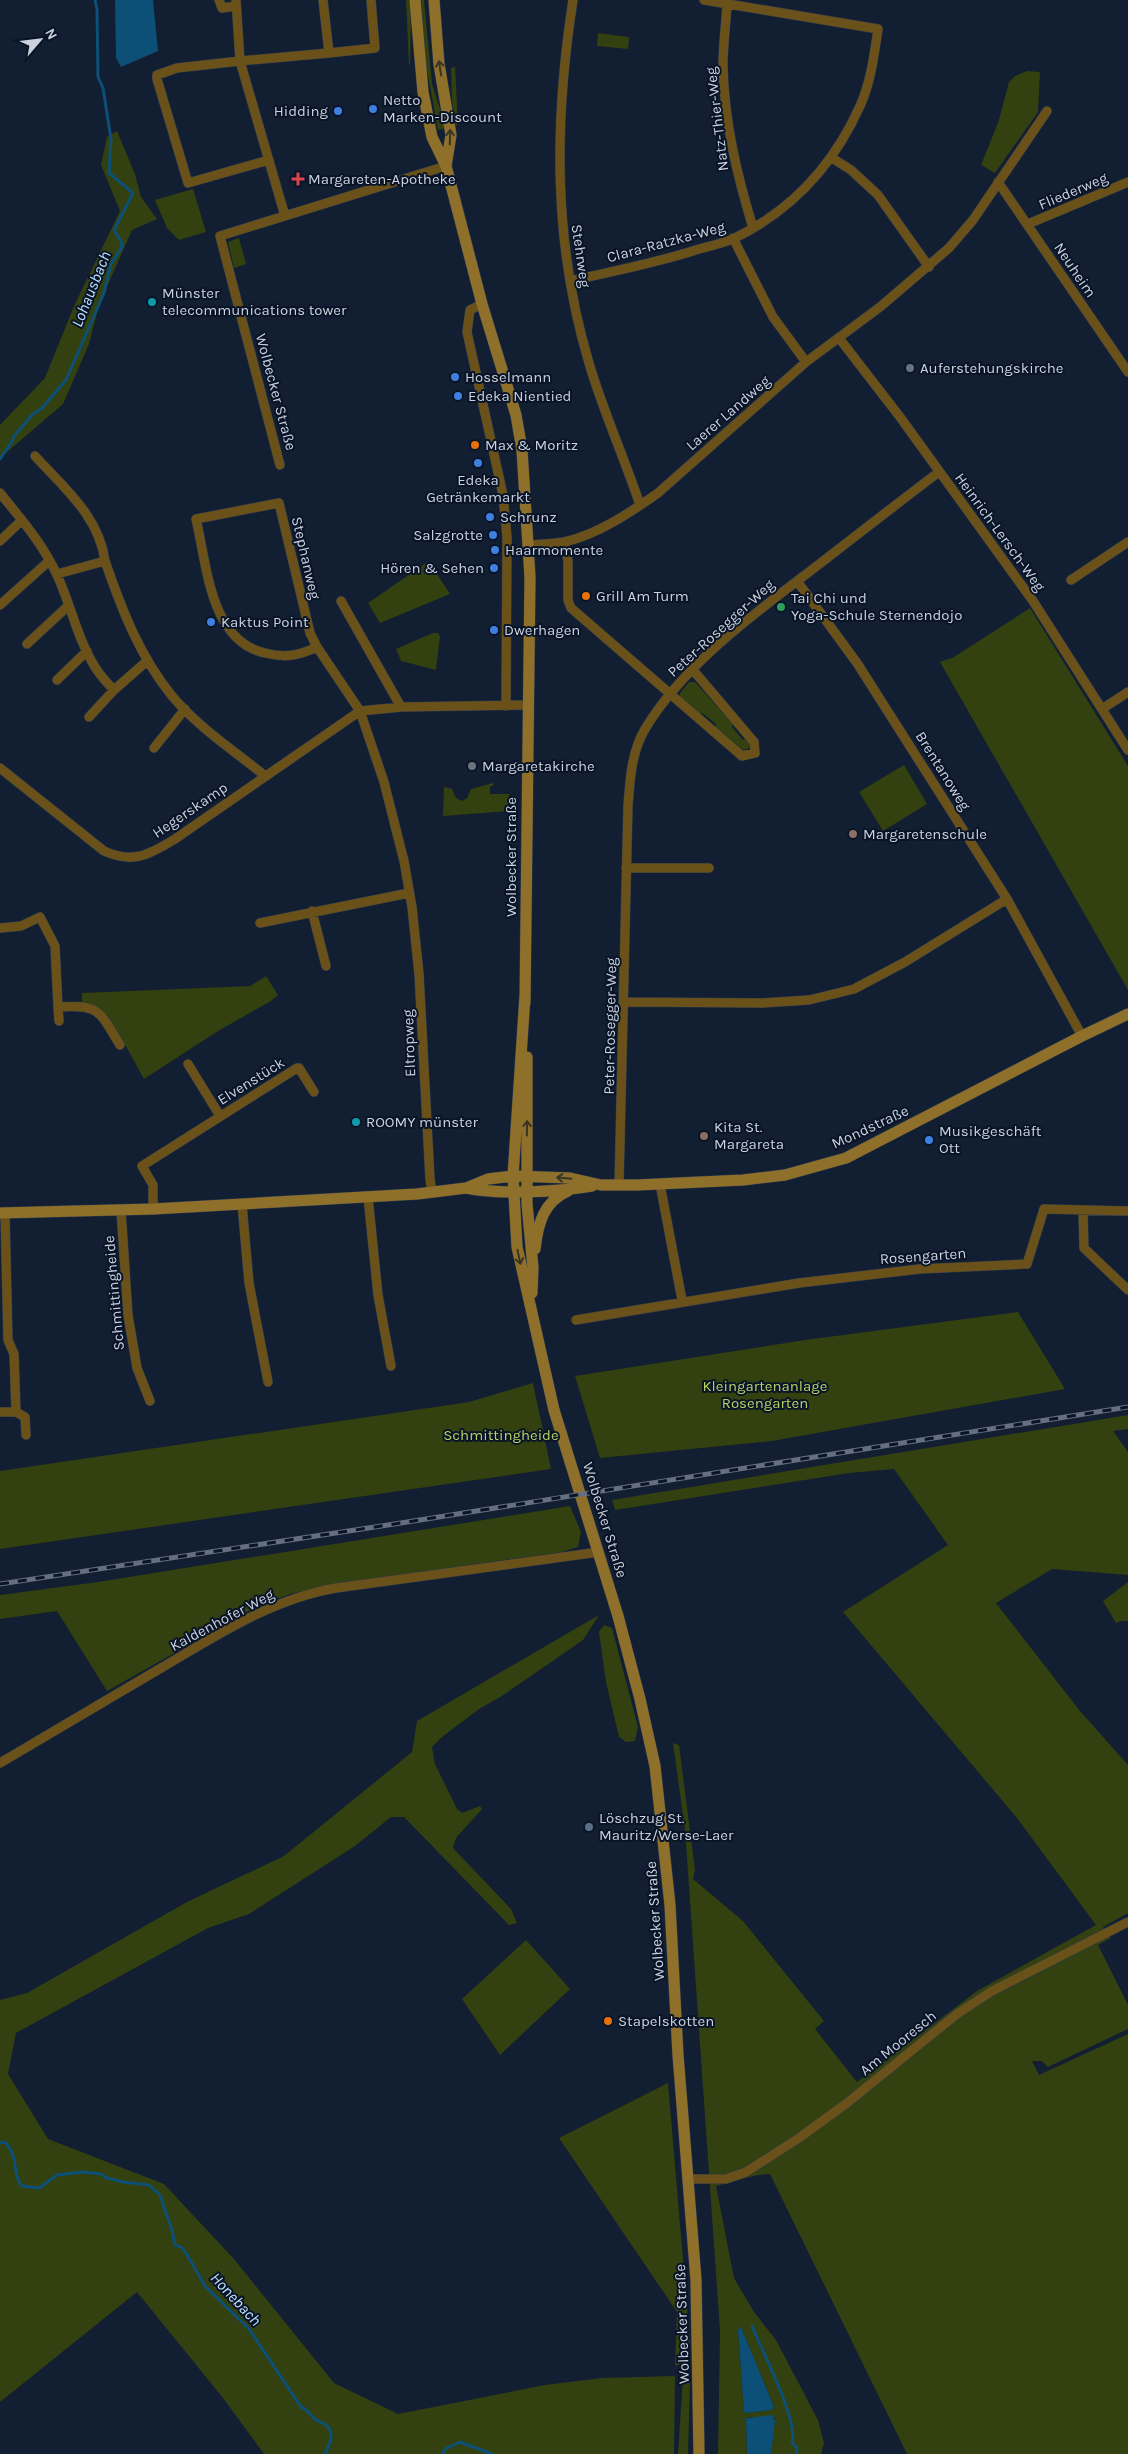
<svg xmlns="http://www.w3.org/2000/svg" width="1128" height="2454" font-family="Karla,sans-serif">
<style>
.green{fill:#33400f;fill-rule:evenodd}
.water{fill:#0c5078}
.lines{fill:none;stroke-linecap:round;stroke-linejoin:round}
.stream{stroke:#0c5078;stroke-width:3}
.street-casing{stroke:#2f3b4d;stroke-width:10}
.secondary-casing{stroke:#2f3b4d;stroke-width:12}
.street{stroke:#6a511a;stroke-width:9}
.secondary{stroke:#8f702b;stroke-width:11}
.rail-casing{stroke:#656f80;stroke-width:5}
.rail{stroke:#091427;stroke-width:3;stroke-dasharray:9;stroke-linecap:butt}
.oneway{stroke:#383428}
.shop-dot{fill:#3f7fe0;stroke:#091427;stroke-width:2}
.health-dot{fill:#e0444e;stroke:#091427;stroke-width:2}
.culture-dot{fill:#0f9aa8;stroke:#091427;stroke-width:2}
.worship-dot{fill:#6b7280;stroke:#091427;stroke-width:2}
.food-dot{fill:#e8710a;stroke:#091427;stroke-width:2}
.leisure-dot{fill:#2e9e5b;stroke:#091427;stroke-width:2}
.education-dot{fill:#8d6e63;stroke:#091427;stroke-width:2}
.service-dot{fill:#5c6f8a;stroke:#091427;stroke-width:2}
.labels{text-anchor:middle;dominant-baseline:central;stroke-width:4;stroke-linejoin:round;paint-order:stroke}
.poi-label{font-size:15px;fill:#cad2df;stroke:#091427;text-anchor:start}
.street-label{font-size:15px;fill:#cad2df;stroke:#091427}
.park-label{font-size:15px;fill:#b5d464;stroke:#091427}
.water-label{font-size:16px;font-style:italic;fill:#bbe2ff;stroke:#091427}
</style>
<rect width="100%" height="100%" fill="#121e31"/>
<path class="green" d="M406,0H410L411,9L410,65H409Z
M421,0H424L432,84L446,128L438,130L425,59Z
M598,33L629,37L628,49L597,46Z
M455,67L458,124L456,126L452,102L451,68Z
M1027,71L1040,72L1038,112L995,173L981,165L999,120L1009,82L1015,76Z
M117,131L135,174L141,197L157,219L132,230L99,305L89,344L63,404L0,458V425L45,378L74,306L120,211L101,165L107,137Z
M193,189L206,232L179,240L167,228L155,200Z
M239,238L246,264L234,268L228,242Z
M426,563L435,571L450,594L380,623L368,603Z
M1030,608L1128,766V990L940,662L954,657Z
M433,633H438L440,637L436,670L401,661L396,649Z
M689,682H695L733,724L732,727L743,740L746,738L750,744L748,749L743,750L715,727L716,724L702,713L699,715L680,698V693Z
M904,765L927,804L883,831L859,792Z
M493,783V786H490V794H509V811L443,816L444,787L452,789L456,798L462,801L467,798L471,789Z
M266,976L278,995L271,1001L218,1031L144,1079C133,1060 106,1002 82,1002V993L250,986Z
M1018,1312L1065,1389L772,1441L600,1458L575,1376L805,1340Z
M533,1383L551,1469L0,1549V1471L469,1402Z
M1128,1415V1429L1113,1431L1128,1452V1575L1052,1569L996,1603L1080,1711L1128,1765V1913L1103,1927L1111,1938L1098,1945L1128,2005V2029L1048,2067L1042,2061H1032L1039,2075L1128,2034V2454H907L770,2174L758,2175L716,2186L734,2278L754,2312L776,2340L818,2420L824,2443L821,2454H771L775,2417H748L746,2420L747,2454H718L720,2331L685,1829L673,1743L679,1745L695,1870L693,1879L743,1921L824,2021L815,2029L857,2082L977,1991L1096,1925L1017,1818L843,1612L948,1545L894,1469L849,1473L615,1510L612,1500ZM741,2327L774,2407L771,2410L746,2413L744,2411L738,2330Z
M570,1506L581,1532L578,1547L562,1552L329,1585L290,1594L256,1607L107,1691L57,1611L0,1619V1595L98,1582Z
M1128,1582V1621H1121L1116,1623L1103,1601Z
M599,1615L583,1640L502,1696L479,1709L442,1737L432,1747L435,1764L457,1809L462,1813L480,1806L482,1809L456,1838L453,1848L511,1909L517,1923L509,1925L404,1817H391L355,1846L249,1914L208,1928L16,2033L8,2074L48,2139L164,2184L234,2259L334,2383L398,2414L545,2385L602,2378L675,2376L674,2454H264L223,2398L137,2292L0,2402V2000L27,1993L187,1902L284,1856L412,1752L417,1721Z
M604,1625L612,1628L638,1727L635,1741L626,1742L619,1737L606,1682L599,1632Z
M526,1940L570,1989L500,2055L462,1999Z
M668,2083L690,2342L686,2362L675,2366L677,2312L559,2138Z
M686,2376L690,2380L688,2454H678L683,2378Z"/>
<path class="water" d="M115,0H153L158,51L121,67L116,58Z
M741,2327L774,2407L771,2410L746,2413L744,2411L738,2330Z
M773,2415L775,2421L771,2454H747L746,2418Z"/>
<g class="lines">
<path class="stream" d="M0,459L11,443L14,436L32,415L42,408L66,380L104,293L111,264L122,247L121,241L114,230L133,193L109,173L111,139L103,88L98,77L97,9L95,0
M0,2142L6,2143C20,2160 11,2172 22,2186L39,2188L57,2175L83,2172L101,2174L107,2178L123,2182L149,2185L160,2195L172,2230L175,2245L181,2247L186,2253L205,2286L249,2329L301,2407C309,2410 310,2415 316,2420C319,2422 323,2422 326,2425C336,2433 329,2445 325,2454
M752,2326C762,2351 799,2421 792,2443L797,2448L796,2454
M443,2454L445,2449L460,2442L492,2454"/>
<g class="street-casing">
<path id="street" d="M219,0L222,8L236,6
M236,0L240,61L177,68L157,75V79L188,183L269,160
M573,0C554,122 553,243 589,363C603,411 624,457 640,505
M727,4C726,24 723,45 723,65C724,121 737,175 753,228
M329,53L375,48L371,0
M832,158L851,170L878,195L929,267
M998,182L1128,372
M285,216L240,61L329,53L323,0
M1028,224L1128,182
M733,238L773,317L806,362
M570,281C613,271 657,263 699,249C711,246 724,243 735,238C792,210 834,164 860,106C871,82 874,55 878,29L704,0
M482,304L470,310L467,332L503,495L507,537L506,706
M839,338L900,417L1033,601L1128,750
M35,456C64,488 99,516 105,561
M280,465L220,236L446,166
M0,493C21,519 43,544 57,575C71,605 77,638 95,667C100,675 107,683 114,690L147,661
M0,541L22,520
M564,542L568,561V600L571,608L742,756L755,753L754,742L693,670
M529,545C540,544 553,544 564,542C597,535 631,512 658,493L806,362L880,307L949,248L973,220L1047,111
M57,574L105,561C122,610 139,655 172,696C198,727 233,750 264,775
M1071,580L1128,542
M797,581L857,663L1007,899L1082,1036
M341,601L401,707
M0,605L49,561
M27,644L68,606
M317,647C298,656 285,658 265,653C210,641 207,565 196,519L279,503L310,633L317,647L360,711L384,782L404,861L412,907L419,974L430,1179L432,1193
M57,680L87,651
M1102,709L1128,692
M89,717L114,690
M154,748L185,709
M0,768L104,851C133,864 149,855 175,839L360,711L401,707L528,705
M626,868H709
M312,911L326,966
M260,923L409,893
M0,928L21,926L40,917L55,946L58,1007C100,1004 99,1011 120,1045
M624,1002L762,1003L809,1000L854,989L905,962L1007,899
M58,1007L59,1021
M188,1064L220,1116
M660,1184L682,1300
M619,1185L628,806C630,780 631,753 645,729C683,666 751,616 809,572C852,539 895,505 939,472
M368,1197L378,1295L391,1366
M242,1204L249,1283L268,1382
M153,1209V1185L142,1166L297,1068H299L314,1092
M121,1210L128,1315L137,1368L150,1401
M1083,1211L1084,1248L1128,1290
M576,1320L799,1283L920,1269L1027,1264L1044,1209L1128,1211
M0,1412H16L14,1354L8,1340L5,1213
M16,1412L25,1417L26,1435
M0,1763C54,1731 107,1700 161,1668C216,1636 271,1599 336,1588L599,1552
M689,2179H726L746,2172L799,2138L847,2103L957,2014L992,1991L1128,1922"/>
</g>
<g class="secondary-casing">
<path id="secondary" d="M415,0L423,92L432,137L446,166L482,304L516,415L522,450L530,577L525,1003
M434,0L439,64L451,135L446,166
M525,996L513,1176L517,1247L554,1410L618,1616L640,1699L655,1766L670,1905L678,2055L696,2280L699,2454
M527,1057V1204L533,1268L532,1293
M466,1188C503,1195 555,1192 592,1186
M0,1213L153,1209L417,1194L466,1188L488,1179L513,1176L570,1178L601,1185H637L743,1180L785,1175L846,1158L1082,1036L1128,1014
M535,1249C538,1224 543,1202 568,1191"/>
</g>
<use href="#street" class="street"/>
<use href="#secondary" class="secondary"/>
<g class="rail-casing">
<path id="rail" d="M0,1584L401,1523L1128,1407"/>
</g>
<use href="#rail" class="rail"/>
</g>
<defs><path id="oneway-shaft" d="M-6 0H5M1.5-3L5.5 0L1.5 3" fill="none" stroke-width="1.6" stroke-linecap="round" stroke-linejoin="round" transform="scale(1.25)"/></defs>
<g class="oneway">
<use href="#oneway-shaft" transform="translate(440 68) rotate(-99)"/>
<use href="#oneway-shaft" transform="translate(450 137) rotate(-89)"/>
<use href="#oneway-shaft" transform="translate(527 1128) rotate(-89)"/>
<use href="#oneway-shaft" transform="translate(564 1178) rotate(-175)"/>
<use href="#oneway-shaft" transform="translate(519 1257) rotate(78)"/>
</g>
<g class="shop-dot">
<circle cx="373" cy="109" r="5"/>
<circle cx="338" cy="111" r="5"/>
<circle cx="455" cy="377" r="5"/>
<circle cx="458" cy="396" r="5"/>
<circle cx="478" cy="463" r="5"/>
<circle cx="490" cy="517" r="5"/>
<circle cx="493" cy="535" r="5"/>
<circle cx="495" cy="550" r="5"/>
<circle cx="494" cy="568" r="5"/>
<circle cx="211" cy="622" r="5"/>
<circle cx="494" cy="630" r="5"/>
<circle cx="929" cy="1140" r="5"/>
</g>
<path class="health-dot" d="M295.5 171.5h5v5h5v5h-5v5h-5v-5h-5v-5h5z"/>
<g class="culture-dot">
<circle cx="152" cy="302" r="5"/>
<circle cx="356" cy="1122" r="5"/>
</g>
<g class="worship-dot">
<circle cx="910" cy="368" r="5"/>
<circle cx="472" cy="766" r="5"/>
</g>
<g class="food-dot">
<circle cx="475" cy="445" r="5"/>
<circle cx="586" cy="596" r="5"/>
<circle cx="608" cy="2021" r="5"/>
</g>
<circle class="leisure-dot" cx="781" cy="607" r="5"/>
<g class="education-dot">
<circle cx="853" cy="834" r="5"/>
<circle cx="704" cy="1136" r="5"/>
</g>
<circle class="service-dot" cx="589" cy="1827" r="5"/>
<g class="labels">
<g class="poi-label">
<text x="383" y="100">Netto<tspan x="383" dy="17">Marken-Discount</tspan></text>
<text x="328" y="111" text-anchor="end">Hidding</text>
<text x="308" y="179">Margareten-Apotheke</text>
<text x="162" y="293">Münster<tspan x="162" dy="17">telecommunications tower</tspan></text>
<text x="920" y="368">Auferstehungskirche</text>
<text x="465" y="377">Hosselmann</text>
<text x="468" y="396">Edeka Nientied</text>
<text x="485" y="445">Max &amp; Moritz</text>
<text x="478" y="480" text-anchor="middle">Edeka<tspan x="478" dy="17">Getränkemarkt</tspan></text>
<text x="500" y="517">Schrunz</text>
<text x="483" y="535" text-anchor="end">Salzgrotte</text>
<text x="505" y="550">Haarmomente</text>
<text x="484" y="568" text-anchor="end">Hören &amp; Sehen</text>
<text x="596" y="596">Grill Am Turm</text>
<text x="791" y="598">Tai Chi und<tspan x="791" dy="17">Yoga-Schule Sternendojo</tspan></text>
<text x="221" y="622">Kaktus Point</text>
<text x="504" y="630">Dwerhagen</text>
<text x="482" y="766">Margaretakirche</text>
<text x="863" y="834">Margaretenschule</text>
<text x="366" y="1122">ROOMY münster</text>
<text x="714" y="1127">Kita St.<tspan x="714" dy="17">Margareta</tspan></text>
<text x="939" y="1131">Musikgeschäft<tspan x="939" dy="17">Ott</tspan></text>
<text x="599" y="1818">Löschzug St.<tspan x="599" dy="17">Mauritz/Werse-Laer</tspan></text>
<text x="618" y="2021">Stapelskotten</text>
</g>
<g class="street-label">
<text transform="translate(717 119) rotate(-97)">Natz-Thier-Weg</text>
<text transform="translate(1073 191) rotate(-23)">Fliederweg</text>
<text transform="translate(666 242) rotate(-15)">Clara-Ratzka-Weg</text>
<text transform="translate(581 256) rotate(82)">Stehrweg</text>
<text transform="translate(1075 270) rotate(56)">Neuheim</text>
<text transform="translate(276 392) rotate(75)">Wolbecker Straße</text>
<text transform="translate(728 413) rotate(-41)">Laerer Landweg</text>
<text transform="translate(1000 532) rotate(54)">Heinrich-Lersch-Weg</text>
<text transform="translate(306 558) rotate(77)">Stephanweg</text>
<text transform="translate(721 628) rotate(-42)">Peter-Rosegger-Weg</text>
<text transform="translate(943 771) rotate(58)">Brentanoweg</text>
<text transform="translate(190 810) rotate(-34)">Hegerskamp</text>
<text transform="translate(511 857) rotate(-90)">Wolbecker Straße</text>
<text transform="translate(610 1026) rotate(-89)">Peter-Rosegger-Weg</text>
<text transform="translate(409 1043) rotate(-92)">Eltropweg</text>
<text transform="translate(251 1081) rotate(-32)">Elvenstück</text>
<text transform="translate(870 1127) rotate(-25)">Mondstraße</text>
<text transform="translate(923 1256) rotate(-4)">Rosengarten</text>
<text transform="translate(114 1293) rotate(-95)">Schmittingheide</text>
<text transform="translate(605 1520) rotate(73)">Wolbecker Straße</text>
<text transform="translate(222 1620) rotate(-28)">Kaldenhofer Weg</text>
<text transform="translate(655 1921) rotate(-94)">Wolbecker Straße</text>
<text transform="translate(898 2043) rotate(-39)">Am Mooresch</text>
<text transform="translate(682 2324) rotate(-92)">Wolbecker Straße</text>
</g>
<g class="park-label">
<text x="765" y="1386">Kleingartenanlage<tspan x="765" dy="17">Rosengarten</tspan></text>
<text x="501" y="1435">Schmittingheide</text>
</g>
<g class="water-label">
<text transform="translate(91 289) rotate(-68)">Lohausbach</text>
<text transform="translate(236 2299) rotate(47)">Honebach</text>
</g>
</g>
<g transform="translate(40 40) rotate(62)" stroke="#091427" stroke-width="4" paint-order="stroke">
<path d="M0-4L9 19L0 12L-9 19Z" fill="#cad2df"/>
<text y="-8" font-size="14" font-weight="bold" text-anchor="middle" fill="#cad2df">N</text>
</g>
</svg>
